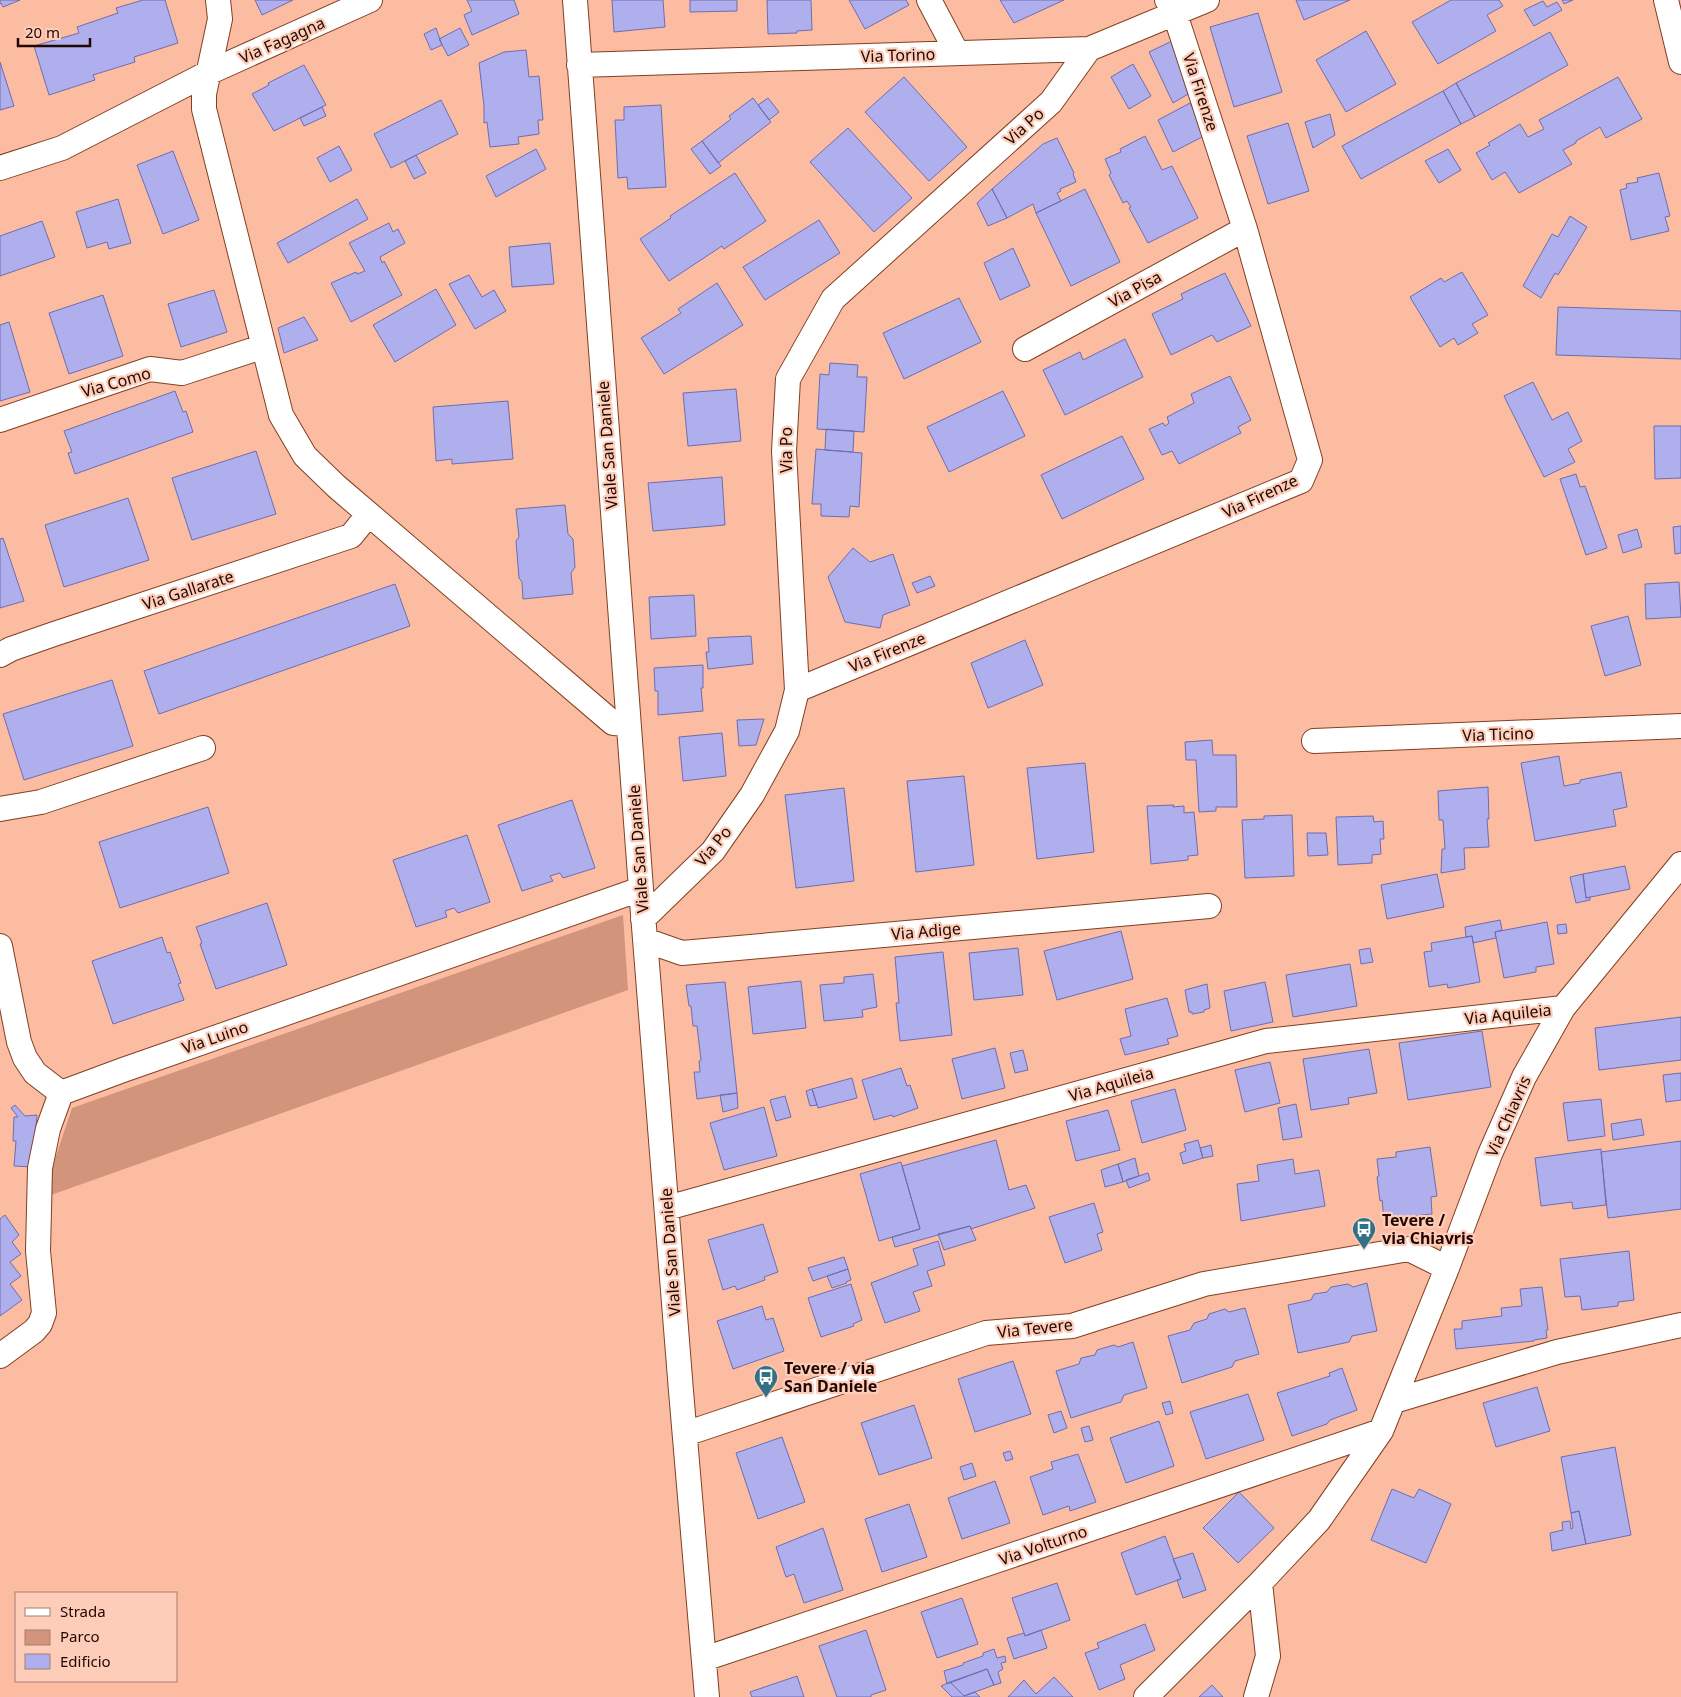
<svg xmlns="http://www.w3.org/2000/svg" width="1681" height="1697" font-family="'Noto Sans',sans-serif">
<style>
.green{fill:#d2947b}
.building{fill:#aeafec;stroke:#6e6db0}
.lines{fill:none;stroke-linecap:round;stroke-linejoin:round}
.minor-casing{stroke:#823f21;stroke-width:26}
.minor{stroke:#fff;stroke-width:24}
.labels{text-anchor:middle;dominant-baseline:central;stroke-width:4.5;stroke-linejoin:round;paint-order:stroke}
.street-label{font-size:16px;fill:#210700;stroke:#fdcdb9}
.poi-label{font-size:16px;font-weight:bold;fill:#210700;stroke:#fdcdb9;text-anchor:start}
</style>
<rect width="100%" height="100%" fill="#fbbca2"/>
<path class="green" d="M623,915L628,990L51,1195V1171L72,1108Z"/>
<path class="building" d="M0,0H20L3,7L1,3L0,4Z
M143,0H165L178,43L134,57L135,62L93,75L95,80L49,95L34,46L79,33L77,27L118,13L116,8Z
M255,0H293L262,15Z
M467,0H514L519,14L472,35L464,15L472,11Z
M612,0H663L665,27L614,32Z
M690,0H737V11L690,12Z
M767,0H811L812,30L797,31V33L768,34Z
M849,0H906L909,5L865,29Z
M1000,0H1064L1014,23Z
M1296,0H1350L1304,20Z
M1451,0H1499L1503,6L1487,15L1496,31L1438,64L1412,22Z
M1562,0H1573L1564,4Z
M1543,1L1547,7L1557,2L1562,10L1534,26L1524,10Z
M1258,13L1282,92L1234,107L1210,27Z
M436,28L442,45L431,50L424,34Z
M460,28L469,45L448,56L439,39Z
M1366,31L1396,84L1346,112L1316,60Z
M1550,32L1568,65L1475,117L1456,83Z
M1172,41L1195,90L1173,103L1149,52Z
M526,50L529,77L539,76L543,120H538L539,134L518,137L519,144L490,147L487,122L484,123V106L479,63L504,52Z
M0,62L14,106L0,110Z
M1133,64L1151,96L1129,109L1111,77Z
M304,65L326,105L274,131L252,94L269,85L268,83Z
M904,77L967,147L929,181L865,112Z
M1618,77L1642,119L1606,138L1600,127L1576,141V143L1563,150L1572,164L1519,193L1505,172L1492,180L1476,153L1490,145L1488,143L1520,124L1528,137L1544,129L1539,120Z
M1456,83L1475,117L1461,124L1443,91Z
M1443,91L1461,124L1361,179L1342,146Z
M753,98L771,122L718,163L702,141L731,119L729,116Z
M768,98L779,112L769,120L758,105Z
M441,100L458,134L391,168L374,134Z
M1190,103L1206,135L1173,152L1158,120Z
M661,105L666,187L628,189L627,177L618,178L615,120H624V107Z
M322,107L326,116L304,126L300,118Z
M1330,114L1335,135L1313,148L1305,122Z
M1288,123L1309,191L1268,204L1247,136Z
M848,128L912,198L874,232L810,162Z
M1145,136L1162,170L1172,166L1198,218L1148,243L1129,208L1131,207L1127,201L1123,203L1109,175L1111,173L1105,159L1121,152L1120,149Z
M1057,138L1074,173L1073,174L1076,182L1060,189L1061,191L1057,193L1061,201L1036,213L1033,204L1007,218L992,189L1043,144Z
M702,141L721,166L710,174L691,149Z
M339,146L352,170L330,182L317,158Z
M536,149L546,169L496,197L486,176Z
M1448,149L1461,170L1439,183L1425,161Z
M173,151L199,220L163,234L137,165Z
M416,155L426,173L414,179L405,161Z
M735,173L766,221L724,249L722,246L669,281L640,239L671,218L670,216Z
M1659,173L1670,216L1665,217L1669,231L1631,240L1620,190L1627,188L1626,184L1638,182L1637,178Z
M992,189L1007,218L988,226L977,203Z
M1085,189L1120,262L1071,286L1036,213Z
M118,199L131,243L109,249L107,242L87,248L76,212Z
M357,199L368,219L288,263L277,243Z
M1570,216L1587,227L1558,275L1555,273L1541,298L1523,286L1552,234L1558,237Z
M819,220L840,253L765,300L743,267Z
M42,221L55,257L0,276V236Z
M389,223L393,232L398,229L405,243L380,257L382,263L384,261L402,295L351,322L331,283L356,272L357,274L365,271L349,243Z
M550,243L554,284L512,287L509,247Z
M1013,248L1030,286L1000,300L984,263Z
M1462,272L1488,315L1472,324L1478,333L1458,345L1454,338L1440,347L1410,297L1441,278L1444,282Z
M1225,273L1251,326L1217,342L1212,335L1171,355L1152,314L1183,299L1181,294Z
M469,275L482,297L494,290L506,311L475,329L449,284Z
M717,283L743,325L664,374L641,338L681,313L678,309Z
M436,289L456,325L395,362L373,325Z
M214,290L227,332L181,347L168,304Z
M103,295L123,356L69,374L49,313Z
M959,298L981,342L904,379L883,333Z
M1558,307L1681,311V359L1556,355Z
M304,317L318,340L284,353L278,328Z
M9,322L30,392L0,401V325Z
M1125,339L1143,377L1065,415L1043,370L1080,352L1083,360Z
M830,363L858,365L857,377H867L864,432L817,429L820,374L829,375Z
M1230,376L1251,420L1238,427L1241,433L1179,464L1172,451L1162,455L1149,429L1163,423L1165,426L1169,423L1167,417L1194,403L1191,394Z
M1533,382L1552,420L1568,412L1582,441L1568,449L1575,462L1544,477L1504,396Z
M736,389L741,441L688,446L683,393Z
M175,391L183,412L186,411L193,432L75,474L68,453L72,452L64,431Z
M1003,391L1025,436L949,472L927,427Z
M508,401L513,459L452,464V459L436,461L433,407Z
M1654,426H1681V478L1655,479Z
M826,429L854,431L853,452L825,450Z
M1122,436L1144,479L1062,519L1041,475Z
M816,449L862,453L859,507L850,506L849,517L821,516V504H812Z
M256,451L276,514L192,540L172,478Z
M1576,474L1580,487L1585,486L1607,548L1586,555L1560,479Z
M722,477L725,525L653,531L648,483Z
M128,498L149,560L64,587L45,525Z
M565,505L568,534L573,539L575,567L571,573L573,594L523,599L522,582L519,578L516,541L519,537L516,509Z
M1681,526V553L1675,554L1673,527Z
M1637,529L1642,547L1623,553L1618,535Z
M3,538L24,601L0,608V539Z
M853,548L870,562L893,554L910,605L883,615L880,628L845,622L828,577Z
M930,576L935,586L917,593L912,583Z
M1679,582L1681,617L1646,619L1645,584Z
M395,584L410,626L159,714L144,671Z
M694,595L696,636L651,639L649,597Z
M1628,616L1641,665L1605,676L1591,626Z
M751,636L753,664L708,669L706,652H709L708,638Z
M1025,640L1043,685L988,708L971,663Z
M703,665V688H701L703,711L658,715V691H655L654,668Z
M112,680L133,746L24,780L3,714Z
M764,719L756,745L739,746L737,720Z
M722,733L726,776L683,781L679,737Z
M1212,740L1213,755H1236L1237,807H1216V811L1199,812L1196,760H1186L1185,742Z
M1559,756L1564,786L1580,783V780L1621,772L1627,807L1613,810L1616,826L1535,841L1521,763Z
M1085,763L1094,852L1037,859L1027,768Z
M964,776L974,865L916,872L907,781Z
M1488,787L1489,819H1487L1489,847L1464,848L1465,869L1441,873L1442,849H1445L1443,820H1439L1438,791Z
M844,788L854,881L796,888L785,795Z
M572,800L595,868L563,878L560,873L550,876L553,881L522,891L498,825Z
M1174,805L1173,807L1184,806V813L1194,812L1198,855L1188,856V860L1151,864L1147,806Z
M208,807L229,873L120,908L99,842Z
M1292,815L1294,876L1245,878L1242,820L1264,819V816Z
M1373,816L1374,822L1383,821L1384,839H1380L1381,854L1372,855V863L1338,865L1336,817Z
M1307,833H1326L1328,855L1308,856Z
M467,835L490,902L458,913L454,908L445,911L447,917L416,927L393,860Z
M1625,866L1630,889L1586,898L1583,874Z
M1437,874L1444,907L1387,919L1381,885Z
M1583,874L1586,898L1590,897V900L1576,903L1570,877Z
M267,903L287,965L216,989L200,944L202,943L196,927Z
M1500,920L1502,930L1495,932L1496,938L1473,943L1472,936L1466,937L1465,927Z
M1547,922L1554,964L1536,967V972L1504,978L1495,932Z
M1566,924L1567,933L1558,934L1557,925Z
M1121,931L1133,979L1057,1000L1044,951Z
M1472,936L1480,982L1448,988L1447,984L1429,987L1424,952L1432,951L1431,943Z
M162,937L167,953L170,952L181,983L178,984L184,1000L113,1024L92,961Z
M1018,948L1023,995L974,1000L969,953Z
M1370,948L1373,962L1361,964L1359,950Z
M943,952L952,1035L900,1041L896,1003H899L895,957Z
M1350,964L1357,1006L1293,1017L1286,975Z
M873,974L877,1007L862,1010L863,1017L824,1021L820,985L844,983V977Z
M801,981L806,1028L753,1034L748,987Z
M725,982L737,1093L697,1099L694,1072H700L699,1061L701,1060L697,1026H693L691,1006H689L686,985Z
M1265,982L1273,1022L1231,1031L1224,991Z
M1207,984L1210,1008L1204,1010V1012L1192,1014V1012H1189L1185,990Z
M1167,998L1178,1036L1167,1039L1169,1044L1125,1055L1120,1039L1131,1036L1125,1009Z
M1681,1017V1060L1599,1070L1595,1028Z
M1482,1031L1491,1087L1408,1100L1399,1043Z
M995,1048L1005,1088L962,1099L952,1059Z
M1369,1049L1377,1093L1348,1098L1349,1104L1311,1110L1303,1059Z
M1023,1050L1028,1070L1015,1073L1010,1053Z
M1270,1062L1280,1103L1245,1112L1235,1070Z
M901,1068L907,1086L910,1085L918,1108L893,1117L892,1115L874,1120L862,1080Z
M1681,1073V1100L1666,1102L1663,1075Z
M852,1078L857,1098L818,1108L812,1089Z
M812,1089L817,1105L810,1106L806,1091Z
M1175,1089L1186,1130L1142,1143L1131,1101Z
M737,1093L738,1108L723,1112L720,1095Z
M785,1096L791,1117L776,1121L770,1100Z
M1601,1099L1605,1136L1568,1141L1563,1103Z
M1296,1104L1302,1137L1283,1140L1278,1108Z
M15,1105L25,1116L37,1115L33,1167L14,1166L16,1141H13L14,1117H18L11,1108Z
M764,1107L777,1156L724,1170L710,1123Z
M1108,1110L1120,1150L1076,1161L1066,1121Z
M1641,1119L1644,1135L1613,1140L1611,1124Z
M996,1140L1009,1190L1026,1185L1035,1208L971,1229L970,1226L895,1247L892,1237L920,1229L902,1166Z
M1198,1140L1203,1158L1183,1164L1180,1153L1186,1151L1184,1144Z
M1681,1141V1209L1608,1218L1601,1152Z
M1211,1145L1213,1156L1203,1158L1200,1148Z
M1430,1147L1437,1196L1431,1197L1432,1214L1384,1219L1382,1200L1380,1201L1377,1177L1379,1176L1377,1159L1396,1157V1152Z
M1601,1149L1606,1205L1573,1209L1572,1202L1541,1206L1535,1158Z
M1135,1158L1139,1176L1123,1182L1118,1164Z
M1293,1159L1295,1174L1319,1170L1325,1206L1241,1221L1237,1184L1259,1181L1257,1165Z
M901,1162L920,1229L879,1241L860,1174Z
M1118,1164L1123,1182L1105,1187L1101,1170Z
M1148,1173L1150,1180L1129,1188L1126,1180Z
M1094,1203L1103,1232L1097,1234L1102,1250L1065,1263L1049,1217Z
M5,1215L19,1235L12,1242L21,1254L10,1262L21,1276L10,1284L22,1300L0,1316V1219Z
M763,1224L778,1272L764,1277L765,1280L737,1290L735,1286L723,1290L708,1240Z
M970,1226L976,1240L944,1250L938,1234Z
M938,1241L945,1265L927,1271L932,1286L913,1292L920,1311L885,1323L871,1283L918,1265L913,1249Z
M1629,1251L1634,1300L1618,1302V1306L1582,1310L1580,1296L1565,1297L1560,1259Z
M844,1257L848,1269L813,1281L808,1268Z
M848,1269L851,1280L846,1282L847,1283L832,1288L827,1276Z
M1367,1283L1377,1331L1352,1336L1349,1342L1298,1353L1288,1305L1311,1300L1314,1294L1327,1292L1331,1287L1348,1284L1353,1287Z
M851,1284L862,1320L853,1324L854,1326L821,1337L808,1298Z
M1542,1287L1548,1330H1546L1547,1338L1534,1340V1341L1456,1349L1454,1329H1462V1321L1502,1316L1501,1308L1522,1306L1520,1289Z
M762,1306L766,1320L773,1318L784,1351L733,1369L717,1321Z
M1245,1308L1259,1354L1235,1361L1232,1367L1182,1383L1168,1336L1190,1330L1194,1323L1207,1319L1209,1314L1225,1309L1229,1312Z
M1133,1342L1147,1388L1124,1395L1121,1402L1071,1418L1056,1371L1079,1364L1081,1358L1095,1355L1097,1350L1114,1345L1118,1347Z
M1013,1361L1031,1414L975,1432L958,1379Z
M1342,1368L1357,1410L1330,1420L1327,1424L1292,1436L1277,1393L1330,1376L1329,1373Z
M1537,1387L1550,1431L1496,1447L1483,1403Z
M1248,1394L1264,1440L1206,1459L1190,1412Z
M1170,1401L1173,1413L1166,1415L1162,1403Z
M914,1405L932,1458L879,1475L861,1423Z
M1061,1411L1067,1428L1054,1433L1048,1415Z
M1159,1421L1174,1466L1126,1483L1110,1438Z
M1089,1426L1093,1440L1085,1442L1081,1428Z
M782,1437L805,1502L758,1519L736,1453Z
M1615,1447L1631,1535L1586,1544L1579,1511L1571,1513L1561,1457Z
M1010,1451L1013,1459L1006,1461L1003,1453Z
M1078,1454L1096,1502L1070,1511L1069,1506L1043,1515L1030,1477L1053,1469L1051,1462Z
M972,1463L976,1476L964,1480L960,1467Z
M995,1481L1010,1523L962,1539L948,1498Z
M1392,1489L1414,1498L1419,1489L1451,1504L1426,1563L1371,1540Z
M1239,1492L1274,1528L1238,1563L1203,1528Z
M909,1504L927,1557L882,1572L865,1519Z
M1579,1511L1586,1544L1552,1551L1550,1533L1563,1530L1562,1522L1570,1521L1571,1529L1573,1528L1571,1513Z
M823,1528L843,1590L804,1603L794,1574L786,1577L776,1547Z
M1165,1536L1181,1579L1136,1595L1121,1553Z
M1193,1553L1206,1590L1183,1598L1177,1580L1181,1579L1173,1559Z
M1057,1583L1070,1620L1025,1636L1012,1598Z
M962,1598L978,1644L937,1658L921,1612Z
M1145,1624L1155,1650L1120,1665L1125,1679L1099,1690L1085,1653L1099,1648L1097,1643Z
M866,1630L886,1690L871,1695V1697H837L819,1646Z
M1041,1630L1047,1648L1014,1659L1007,1638L1024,1633L1025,1636Z
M994,1649L997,1658L1005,1656L1006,1662L1001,1663L1003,1669L998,1672L1001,1683L994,1685L987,1669L947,1684L944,1671L963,1665V1663L983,1656V1653Z
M987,1669L994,1685L964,1696L950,1682Z
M797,1676L804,1697H752L750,1692Z
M1054,1677L1073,1697H1008L1024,1680L1036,1694Z
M950,1682L964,1696L975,1692L980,1697H952L941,1686Z
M1212,1685L1223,1697H1199Z"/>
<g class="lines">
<g class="minor-casing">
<path id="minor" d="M218,0L220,19L204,94V109L281,415L305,456L336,486L613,723L628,724
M575,0L641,889L681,1391L707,1697
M929,0L957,53
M1666,0L1681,62
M579,65L1089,49L1207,0
M0,168L62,148L210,72L370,0
M1025,349L1245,229
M0,420L150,369L182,373L262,347
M0,655L11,649L54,634L351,536L368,515
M797,690L1301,481L1310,460L1245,229L1175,14L1167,0
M1314,741L1681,726
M0,809L41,802L203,748
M643,919L713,851L752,795L787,731L797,690L784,451L788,379L833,299L1051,102L1089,49
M645,940L682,953L1209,906
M0,946L19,1042L25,1058L35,1073L61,1093
M667,1208L1266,1041L1563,1008
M0,1356L34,1331L40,1324L44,1313L38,1251L40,1168L48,1129L61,1093L123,1070L641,889
M1394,1401L1557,1352L1681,1325
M685,1434L986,1333L1072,1326L1204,1284L1409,1249L1447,1268
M704,1659L1381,1431
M1146,1697L1260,1583L1319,1520L1381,1431L1447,1268L1490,1154L1524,1077L1563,1008L1681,864
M1256,1697L1268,1656L1260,1583"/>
</g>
<use href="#minor" class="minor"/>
</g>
<defs>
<g id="bus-pin" transform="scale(1.25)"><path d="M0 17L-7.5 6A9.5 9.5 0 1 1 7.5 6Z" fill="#317085" stroke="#fdcdb9"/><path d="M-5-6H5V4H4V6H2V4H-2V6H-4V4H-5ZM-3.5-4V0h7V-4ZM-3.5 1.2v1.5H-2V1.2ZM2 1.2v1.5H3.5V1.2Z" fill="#fff"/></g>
</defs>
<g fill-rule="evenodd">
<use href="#bus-pin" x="1364" y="1229"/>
<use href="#bus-pin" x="766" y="1377"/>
</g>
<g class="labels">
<g class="street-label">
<text transform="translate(282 40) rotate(-24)">Via Fagagna</text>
<text transform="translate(898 55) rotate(-2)">Via Torino</text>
<text transform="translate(1201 92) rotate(72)">Via Firenze</text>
<text transform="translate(1024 126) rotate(-42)">Via Po</text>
<text transform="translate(1135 289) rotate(-29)">Via Pisa</text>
<text transform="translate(116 382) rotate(-16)">Via Como</text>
<text transform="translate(607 445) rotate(-94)">Viale San Daniele</text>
<text transform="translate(786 450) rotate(-90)">Via Po</text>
<text transform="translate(1260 496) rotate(-25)">Via Firenze</text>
<text transform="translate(188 590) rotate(-18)">Via Gallarate</text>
<text transform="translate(887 652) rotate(-22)">Via Firenze</text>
<text transform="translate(1498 734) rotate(-2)">Via Ticino</text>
<text transform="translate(713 846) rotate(-50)">Via Po</text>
<text transform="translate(638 849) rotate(-94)">Viale San Daniele</text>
<text transform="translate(926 931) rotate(-5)">Via Adige</text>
<text transform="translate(1508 1014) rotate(-6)">Via Aquileia</text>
<text transform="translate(215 1037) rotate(-19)">Via Luino</text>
<text transform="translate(1111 1084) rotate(-16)">Via Aquileia</text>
<text transform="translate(1508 1116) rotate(-66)">Via Chiavris</text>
<text transform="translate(670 1252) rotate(-94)">Viale San Daniele</text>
<text transform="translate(1035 1328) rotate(-6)">Via Tevere</text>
<text transform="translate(1043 1545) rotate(-19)">Via Volturno</text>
</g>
<g class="poi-label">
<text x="1382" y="1220">Tevere /<tspan x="1382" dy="18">via Chiavris</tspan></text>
<text x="784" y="1368">Tevere / via<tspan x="784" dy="18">San Daniele</tspan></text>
</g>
</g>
<rect x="15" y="1592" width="162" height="90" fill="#fdcdb9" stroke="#a57e6f"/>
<rect x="25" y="1608" width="25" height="8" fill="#ffffff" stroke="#a57e6f"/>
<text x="60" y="1617" font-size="15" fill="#210700">Strada</text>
<rect x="25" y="1630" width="25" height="15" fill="#d2947b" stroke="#a57e6f"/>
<text x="60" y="1642" font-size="15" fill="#210700">Parco</text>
<rect x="25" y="1654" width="25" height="15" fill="#aeafec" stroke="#a57e6f"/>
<text x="60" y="1667" font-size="15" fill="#210700">Edificio</text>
<path d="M18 38v8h72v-8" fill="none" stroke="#210700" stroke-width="2.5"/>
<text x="25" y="38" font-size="15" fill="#210700" stroke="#fdcdb9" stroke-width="4" paint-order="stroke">20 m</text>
</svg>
